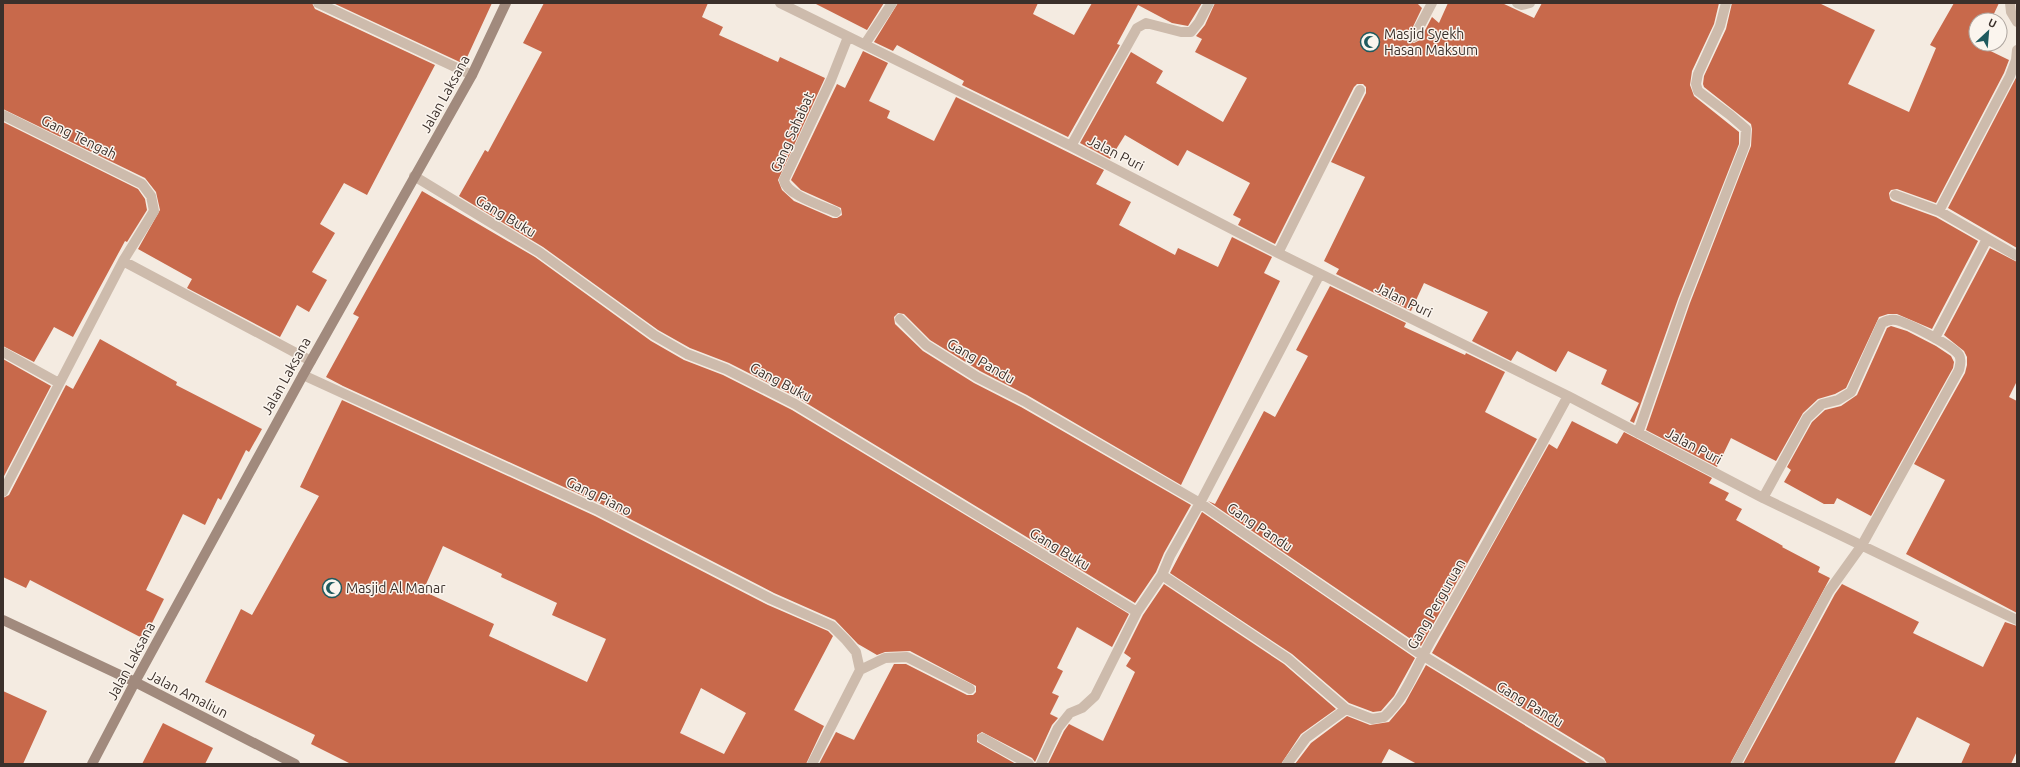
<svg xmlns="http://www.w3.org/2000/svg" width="2020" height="767" font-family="Ubuntu,sans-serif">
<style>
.building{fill:#c8694b;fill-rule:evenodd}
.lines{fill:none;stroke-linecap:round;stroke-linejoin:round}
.street{stroke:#cdbbac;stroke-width:10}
.secondary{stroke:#a18a7d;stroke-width:10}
.labels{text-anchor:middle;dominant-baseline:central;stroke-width:3;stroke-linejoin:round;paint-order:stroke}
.poi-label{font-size:14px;fill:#3b302b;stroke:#fbf5ee;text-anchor:start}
.street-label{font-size:14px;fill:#3b302b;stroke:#fbf5ee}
</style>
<rect width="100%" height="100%" fill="#f4ebe1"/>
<path class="building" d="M3,3H312L315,9L435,65L367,195L344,183L320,224L335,233L312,272L327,280L309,312L297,305L280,337L187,288L192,279L138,249L160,210L156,192L145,178L3,109Z
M333,3H492L464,64Z
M544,3H708L702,17L723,27L719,35L778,62L780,57L825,78L778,180L782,190L794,201L833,218H837L842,215L841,208L801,190L791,180L837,84L845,88L863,51L888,63L869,101L890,111L887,118L934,141L956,97L1104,170L1096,184L1131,202L1119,225L1175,255L1178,248L1218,267L1232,237L1272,257L1264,273L1280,281L1181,485L1027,395L980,371L930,340L904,314L898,313L894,317L895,324L923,351L974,383L1021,407L1191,505L1164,553L1156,572L1135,603L798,398L729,363L690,348L658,330L543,247L459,196L485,150L488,152L542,52L523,43Z
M814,3H884L867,30Z
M898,3H1038L1033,14L1074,35L1092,3H1202L1188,26L1172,23L1138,5L1117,44L1120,45L1068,137L962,85L964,81L897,45L893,51L874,42Z
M1215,3H1417L1422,8L1408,37L1409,41L1414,43L1420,40L1432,17L1439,23L1448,3H1502L1534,18L1542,3H1719L1714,24L1692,71L1690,85L1694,96L1739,132V144L1678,299L1634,423L1630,421L1639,403L1601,384L1607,370L1568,351L1556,372L1517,351L1511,361L1472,341L1488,312L1424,283L1411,311L1336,274L1339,269L1324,261L1365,177L1331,162L1366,93V87L1363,84H1357L1354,87L1275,244L1238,225L1241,219L1233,215L1250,183L1187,150L1178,166L1125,135L1110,159L1080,143L1131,52L1163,71L1156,83L1223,122L1247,78L1195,52L1202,39L1196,36L1205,25Z
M1732,3H1819L1875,30L1848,84L1909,112L1936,48L1930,45L1954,3H1999L1991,20H1976V44L2009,60L2004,73L1936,203L1897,189L1891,190L1889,193L1890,199L1892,201L1936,217L1978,241L1932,329L1897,314H1888L1879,317L1846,388L1835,394L1818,399L1803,413L1776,461L1731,438L1717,467L1646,430L1690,303L1751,146L1752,129L1751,124L1704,87L1703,84L1704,76L1726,29Z
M2017,76V248L1948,208Z
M3,122L138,189L145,199L147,210L127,242L125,241L73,337L54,327L34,362L3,346Z
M422,191L535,257L651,341L684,360L723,375L792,410L1129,614L1112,647L1077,627L1057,668L1063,671L1052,693L1059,696L1050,714L1058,718L1052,725L1035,762L1032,758L982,732L977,735V742L1016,764H819L836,732L854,740L894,664H906L967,695H973L976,692V686L910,651L885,652L877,655L858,644L835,620L774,593L601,504L343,386L326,377L359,317L353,314Z
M1990,248L2017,262V381L2009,397L2017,401V613L1906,554L1945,480L1914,464L1965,373L1967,365V357L1964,351L1944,335Z
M1330,286L1406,323L1404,327L1465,355L1466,353L1505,372L1485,412L1537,439L1421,646L1208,501L1215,504L1264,411L1275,417L1308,356L1296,350Z
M1891,326L1907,331L1936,346L1951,356L1954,362L1953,368L1871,516L1837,498L1834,504H1824L1784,482L1791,470L1787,467L1812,422L1825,410L1841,406L1857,395L1887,328Z
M100,339L177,382L176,385L262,429L249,452L246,450L221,500L218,498L205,525L183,514L146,590L164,599L144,639L30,580L26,588L3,577V498L9,495L66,385L73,389Z
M3,359L51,386L3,478Z
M342,400L595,516L768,605L828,631L833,636L794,710L824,726L806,764H351L311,744L315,735L205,682L241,609L252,615L319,496L300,487ZM443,546L502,574L501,577L557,603L552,615L606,639L587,682L489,636L494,624L423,591ZM701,688L746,713L724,754L680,733Z
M1572,421L1617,444L1624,432L1712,478L1709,483L1729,493L1725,500L1742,509L1736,520L1783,546L1782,547L1820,567L1818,572L1830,578L1730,764H1607L1604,758L1432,653L1549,444L1557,449Z
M1202,512L1415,658L1394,696L1381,711L1373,712L1349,703L1292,654L1170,573Z
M1164,584L1284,664L1336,709L1301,734L1281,764H1048L1064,731L1069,724L1103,741L1135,672L1126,666L1131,658L1124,653L1143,615Z
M1842,584L1919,622L1913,633L1983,667L2005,622L2017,626V751L2011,764H1961L1970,744L1917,717L1894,764H1743L1835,594Z
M1426,665L1588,764H1417L1389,749L1381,764H1295L1311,743L1347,716L1370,725L1389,722L1405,703Z
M3,691L47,711L23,764H3Z
M163,723L213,748L205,764H142Z"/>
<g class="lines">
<path class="street" d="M318,3L472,75
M780,3L1071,146L1278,253L1568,396L1763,498L2017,620
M1517,3L1522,5L1530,3
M2010,3L2011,12L2017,22
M1414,37L1432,3
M865,44L892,3
M3,115L142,184L151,196L154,211L123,261L3,492
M1071,146L1137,28L1146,23L1181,32H1191L1199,22L1209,3
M414,176L539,252L654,335L687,354L726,369L795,404L1137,612
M1895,195L1939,211L2017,256
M1939,211L2010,76L2016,60L2017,50
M836,212C823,206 786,195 784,180L831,80L848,37
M1278,253L1360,90
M123,261L311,361
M900,319L926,345L977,377L1024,401L1200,503L1422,655L1601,764
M1935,338L1987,239
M3,352L59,383
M303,375L598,510L771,599L832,626L846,640L856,652L860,670
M1638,433L1684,301L1745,145L1746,129L1730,115L1698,91L1696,84L1698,74L1720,26L1726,3
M1162,575L1288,659L1346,709L1372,719L1384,717C1407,697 1418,662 1433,637C1480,557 1524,477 1568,396
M982,738L1029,764
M812,764L860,670L885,658L907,657L970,689
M1041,764L1058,728L1070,713L1082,708L1095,696L1137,612L1162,575L1170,556L1200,503L1320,274
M1287,764L1306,738L1346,709
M1736,764L1829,591L1862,545L1959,370C1960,365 1962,360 1959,355C1952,345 1908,323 1896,320C1890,319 1887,320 1882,323L1851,392L1838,400L1822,404L1807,418L1763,498"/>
<path class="secondary" d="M3,620L135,682L295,764
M92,764L135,682L303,375L472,75L506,3"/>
</g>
<defs>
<g id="mosque-ring" transform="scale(1)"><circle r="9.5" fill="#fbf5ee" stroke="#1f5a5e" stroke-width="1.5"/><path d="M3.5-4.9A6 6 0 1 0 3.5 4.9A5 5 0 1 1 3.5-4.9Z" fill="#1f5a5e"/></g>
</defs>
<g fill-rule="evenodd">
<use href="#mosque-ring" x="1370" y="42"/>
<use href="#mosque-ring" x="332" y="588"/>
</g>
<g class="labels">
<g class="poi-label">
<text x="1384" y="34">Masjid Syekh<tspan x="1384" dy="16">Hasan Maksum</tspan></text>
<text x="346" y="588">Masjid Al Manar</text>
</g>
<g class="street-label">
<text transform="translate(445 94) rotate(-61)">Jalan Laksana</text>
<text transform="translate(792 132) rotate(-66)">Gang Sahabat</text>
<text transform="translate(79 137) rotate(26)">Gang Tengah</text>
<text transform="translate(1116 153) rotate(27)">Jalan Puri</text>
<text transform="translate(506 216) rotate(31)">Gang Buku</text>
<text transform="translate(1404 300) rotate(26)">Jalan Puri</text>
<text transform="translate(981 361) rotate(30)">Gang Pandu</text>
<text transform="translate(286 376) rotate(-61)">Jalan Laksana</text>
<text transform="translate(781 382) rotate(28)">Gang Buku</text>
<text transform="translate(1694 446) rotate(28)">Jalan Puri</text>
<text transform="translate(599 496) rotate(26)">Gang Piano</text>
<text transform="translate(1260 527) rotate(34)">Gang Pandu</text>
<text transform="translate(1060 549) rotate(31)">Gang Buku</text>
<text transform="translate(1436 604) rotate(-60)">Gang Perguruan</text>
<text transform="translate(131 661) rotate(-62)">Jalan Laksana</text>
<text transform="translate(188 694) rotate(27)">Jalan Amaliun</text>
<text transform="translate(1530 704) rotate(31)">Gang Pandu</text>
</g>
</g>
<rect width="2020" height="767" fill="none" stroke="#3b302b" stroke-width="8"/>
<g transform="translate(1988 32) rotate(26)"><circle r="19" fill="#fbf5ee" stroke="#aea6a0"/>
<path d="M0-3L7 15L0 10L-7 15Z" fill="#1f5a5e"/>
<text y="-6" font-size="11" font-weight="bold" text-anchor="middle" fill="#3b302b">U</text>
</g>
</svg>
